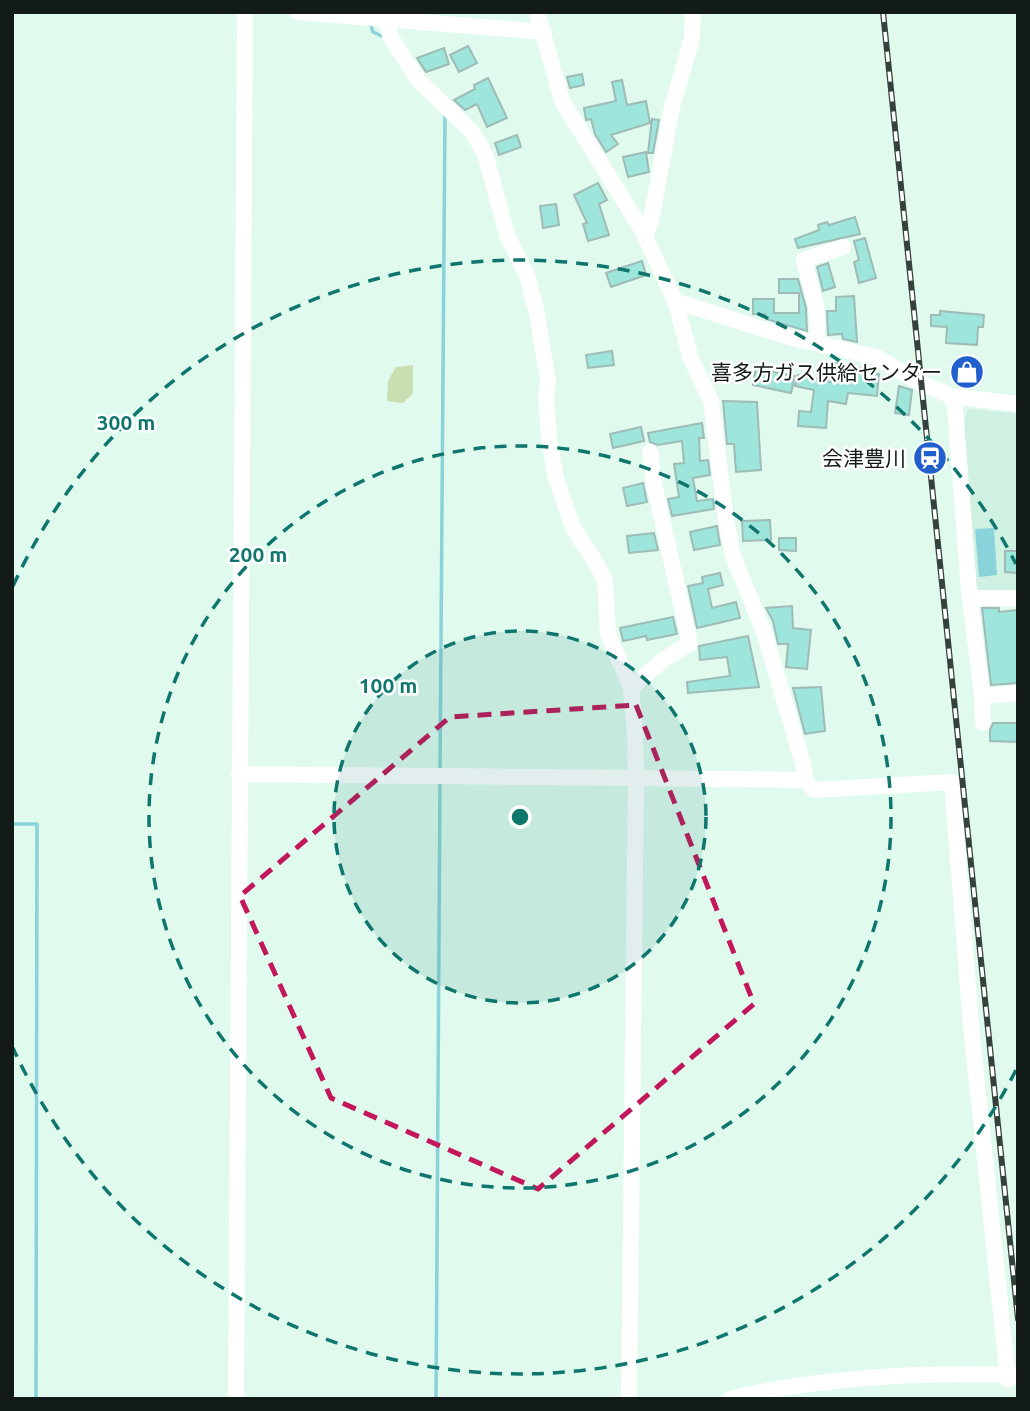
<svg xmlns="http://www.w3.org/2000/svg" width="1030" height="1411" font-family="Ubuntu,'Noto Sans JP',sans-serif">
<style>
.built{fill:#cff1e1}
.green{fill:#c9deb1}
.water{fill:#8ad3da}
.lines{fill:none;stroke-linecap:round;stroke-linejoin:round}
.stream{stroke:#8ad3da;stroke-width:3.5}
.building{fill:#9ee6db;stroke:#9ebbb6;stroke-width:2}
.minor{stroke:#fff;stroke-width:16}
.rail-casing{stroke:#35413c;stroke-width:6}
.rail{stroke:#fff;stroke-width:3.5;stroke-dasharray:10;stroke-linecap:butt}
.marked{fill:none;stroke:#c2185b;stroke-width:5;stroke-dasharray:14 9;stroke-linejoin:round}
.ring{fill:none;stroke:#0f766e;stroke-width:3.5;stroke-dasharray:12 9}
.labels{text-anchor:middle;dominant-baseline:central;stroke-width:5;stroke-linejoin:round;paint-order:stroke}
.poi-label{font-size:21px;fill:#121b17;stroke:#fff;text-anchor:end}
.centre{fill:#0f766e;stroke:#fff;stroke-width:3.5}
.ring-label{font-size:21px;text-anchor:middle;font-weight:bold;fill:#0f766e;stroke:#fff;stroke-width:5;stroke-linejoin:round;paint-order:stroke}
</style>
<rect width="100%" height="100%" fill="#e0faee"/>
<path class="built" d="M967,409L1018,413V592H984L976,588L967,497L964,423Z"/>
<path class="green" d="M413,365V393L403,403L387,401L388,381L396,367Z"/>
<path class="water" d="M994,528L997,575L979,577L975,529Z"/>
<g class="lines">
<path class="stream" d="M371,25L373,32L384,37
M440,770L445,113
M12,824H37L36,1399
M436,1399L440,781"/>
</g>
<path class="building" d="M468,46L477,63L459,72L450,55Z
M444,48L449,64L426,72L417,58Z
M582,74L584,85L570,88L567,77Z
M488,78L507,118L487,127L477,104L465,110L454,100L475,89L474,85Z
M622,80L627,105L646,101L650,123L611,135L618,144L606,152L595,134L591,119L586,120L584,108L616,101L612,82Z
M652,119L659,120L653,153H648Z
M517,135L521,147L499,155L495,143Z
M646,152L649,172L628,177L623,157Z
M598,183L607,200L599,204L609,235L588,241L583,224L587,223L574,195Z
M556,204L559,225L543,228L540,206Z
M855,217L860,234L798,248L795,239L819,230L818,225L827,222L829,225Z
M865,238L876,278L859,283L854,262L859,260L854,241Z
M642,261L646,275L611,287L606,273Z
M828,263L835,287L823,291L817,267Z
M779,279H798L806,308L807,331L766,319L765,314H753V299H774V313H799V293H779Z
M854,296L857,342L843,339L842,334L828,335L827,311H836V297Z
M940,311L984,315L983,327H978L977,345L946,343L947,327L931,326V315H940Z
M612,351L614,365L588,368L586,355Z
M835,363L864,369V372L879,374L877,396L848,393L846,404L828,401L826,428L798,426L799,411L811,412L814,390L795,386L798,375L831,382Z
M957,366H977L976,380L956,379Z
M756,368L795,376L791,393L753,385Z
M899,386L912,390L909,415L895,413Z
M723,401L757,402L761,470L736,472L734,444H727Z
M702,423L704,438H699L700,461L708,460L710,475L693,478L697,501L713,499L714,509L672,516L668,499L679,497L674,464L684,463L682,441L658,445L650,442L648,433Z
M641,427L644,441L613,448L610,434Z
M643,483L647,502L627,506L623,488Z
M770,520L771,540L743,541L742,521Z
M717,526L720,545L694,550L690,532Z
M654,533L658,550L629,553L627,536Z
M779,538H796V551L779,550Z
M1005,551H1018V573L1005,572Z
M720,573L723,585L708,589L712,608L736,602L740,618L697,628L688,586L703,583L702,577Z
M792,606L793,628L811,630L807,669L786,667L788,644H778L773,621L766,608Z
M982,608H999V612L1018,610V683L991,685Z
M673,617L677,634L647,640L646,636L623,641L620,628Z
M748,636L759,687L688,693L687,682L730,676L727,657L700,660L699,646Z
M821,687L825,731L805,734L793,688Z
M993,723H1018V742L990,741V730Z"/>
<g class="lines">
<path class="minor" d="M297,12L544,32
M537,12L562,101L642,230L675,301L691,359L711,401L726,520L733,556L764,632L804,767L805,780L814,790L952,782L971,1025L1008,1380
M387,21L390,36L418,80L471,131L480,145L486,157L507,235L527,275L537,314L548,381L546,398L549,437L555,475L573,528L596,563L605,581L608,634L631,688L635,732L636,777L629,1399
M645,237L651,221L672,107L692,38L693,12
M675,301L788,337L876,357L921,383L951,396L1018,404
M818,342L816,306L804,260L843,247
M951,396L955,408L969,590L982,696L983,723
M970,598H1018
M631,688L663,660L689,644V639L654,484L650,452
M982,696L1018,693
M239,774L805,780
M236,1399L245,12
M730,1399C823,1376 921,1372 1017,1375"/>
<g class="rail-casing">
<path id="rail" d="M883,12L1018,1319"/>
</g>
<use href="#rail" class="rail"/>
</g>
<path class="marked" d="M636,705L754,1004L538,1189L331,1098L240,896L450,717Z"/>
<circle cx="520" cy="817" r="186" fill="#0f766e" fill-opacity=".12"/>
<g class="ring">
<circle cx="520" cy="817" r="186"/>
<circle cx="520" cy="817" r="371"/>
<path d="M1016 1070A557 557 0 0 1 13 1048M13 586A557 557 0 0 1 1016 564"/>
</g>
<defs>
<g id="shop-disc" transform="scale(1.75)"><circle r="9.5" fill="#2160cc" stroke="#fff"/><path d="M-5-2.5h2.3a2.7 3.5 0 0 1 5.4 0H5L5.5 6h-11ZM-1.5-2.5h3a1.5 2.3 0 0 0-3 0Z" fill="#fff"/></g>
<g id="station-disc" transform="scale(1.75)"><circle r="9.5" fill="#2160cc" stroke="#fff"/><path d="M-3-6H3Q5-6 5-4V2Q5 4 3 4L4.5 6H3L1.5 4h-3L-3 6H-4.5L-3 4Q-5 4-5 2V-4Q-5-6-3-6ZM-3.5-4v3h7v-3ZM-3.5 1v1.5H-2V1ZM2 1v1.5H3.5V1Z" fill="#fff"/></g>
</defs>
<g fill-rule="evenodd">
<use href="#shop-disc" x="967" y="372"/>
<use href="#station-disc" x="930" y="458"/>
</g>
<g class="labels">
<g class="poi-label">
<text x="942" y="372">喜多方ガス供給センター</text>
<text x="906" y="458">会津豊川</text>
</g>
</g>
<circle cx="520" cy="817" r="10" class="centre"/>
<g class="ring-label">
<text x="126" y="430">300 m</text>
<text x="258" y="562">200 m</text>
<text x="388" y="693">100 m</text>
</g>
<rect width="1030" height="1411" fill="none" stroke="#121b17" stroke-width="28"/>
</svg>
